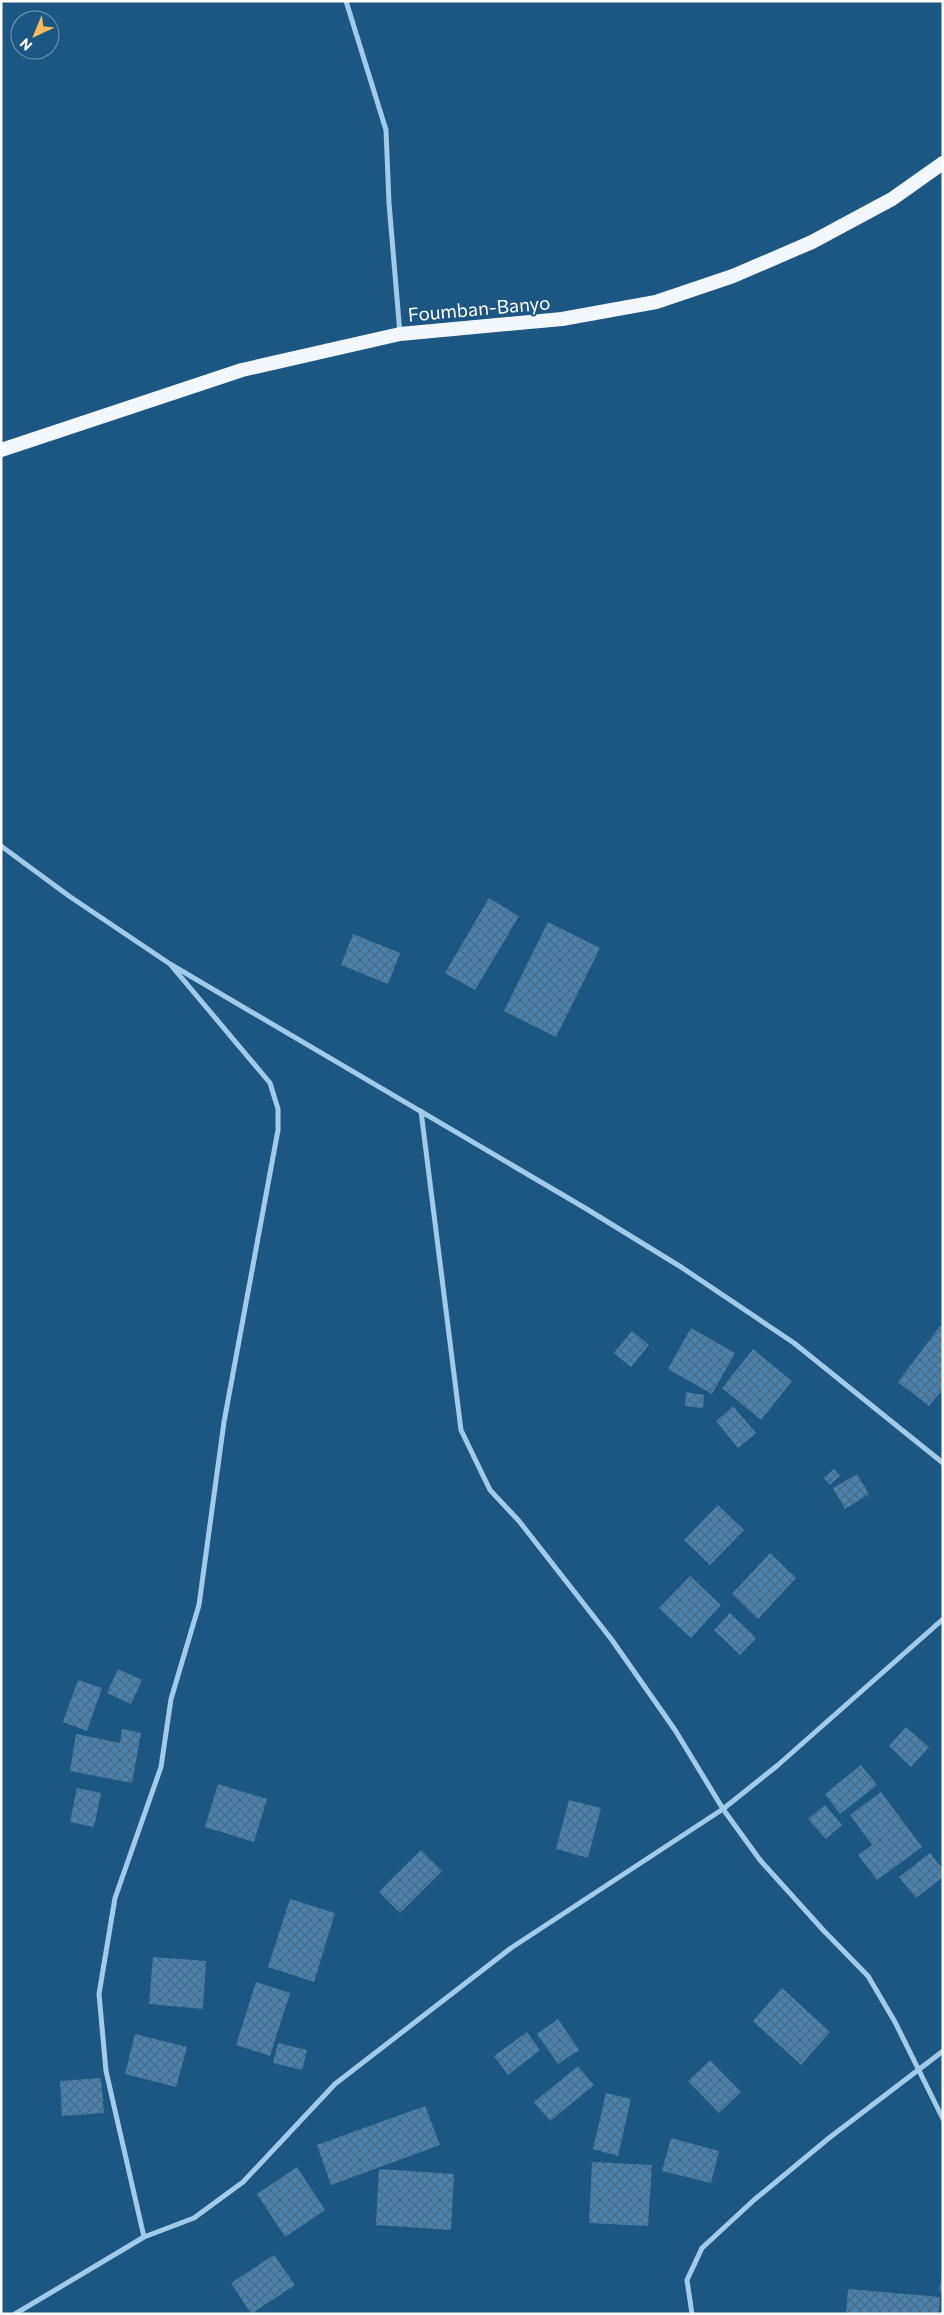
<svg xmlns="http://www.w3.org/2000/svg" width="944" height="2315" font-family="Commissioner,sans-serif">
<style>
.building{fill:url(#building-cross-hatch)}
.lines{fill:none;stroke-linecap:round;stroke-linejoin:round}
.minor{stroke:#a2cbea;stroke-width:5}
.trunk{stroke:#f2f8fe;stroke-width:14}
.labels{text-anchor:middle;dominant-baseline:central;stroke-width:4;stroke-linejoin:round;paint-order:stroke}
.street-label{font-size:19px;fill:#fff;stroke:#1c5683}
</style>
<defs>
<pattern id="building-cross-hatch" width="8" height="8" patternUnits="userSpaceOnUse" patternTransform="scale(1.25)"><rect width="8" height="8" fill="#4982ae"/><path d="M0 0l8 8M0 8l8-8" fill="none" stroke="#4a6a82"/></pattern>
</defs>
<rect width="100%" height="100%" fill="#1c5683"/>
<path class="building" d="M489,898L519,916L475,990L445,973Z
M548,922L600,948L556,1037L504,1011Z
M353,934L400,953L388,984L341,965Z
M940,1326L943,1328V1389L929,1406L898,1382Z
M691,1328L735,1353L712,1394L668,1369Z
M632,1331L649,1345L631,1367L614,1353Z
M753,1349L792,1381L761,1420L722,1388Z
M686,1392L704,1395L703,1408L685,1406Z
M733,1406L756,1433L738,1448L716,1421Z
M834,1469L840,1476L830,1485L824,1478Z
M857,1474L869,1494L845,1509L833,1488Z
M718,1505L744,1530L710,1565L684,1540Z
M770,1553L796,1578L758,1619L732,1594Z
M690,1576L721,1605L691,1638L659,1608Z
M730,1613L756,1638L740,1655L714,1630Z
M118,1669L142,1680L131,1704L107,1693Z
M78,1680L102,1688L87,1731L63,1722Z
M906,1727L929,1747L911,1767L889,1746Z
M122,1729L141,1733L132,1783L70,1771L76,1734L120,1743Z
M861,1765L877,1785L840,1814L825,1794Z
M218,1784L267,1799L254,1842L205,1827Z
M77,1788L101,1793L94,1827L70,1822Z
M881,1792L922,1847L877,1880L858,1855L872,1845L850,1815Z
M569,1800L601,1808L588,1858L556,1849Z
M825,1805L842,1825L826,1839L808,1819Z
M421,1850L442,1871L400,1913L379,1892Z
M930,1853L943,1869V1877L916,1898L899,1877Z
M290,1899L335,1913L314,1982L268,1967Z
M153,1957L206,1961L203,2009L149,2004Z
M256,1982L290,1993L270,2056L236,2045Z
M782,1988L830,2032L801,2065L753,2021Z
M558,2019L579,2050L558,2064L537,2034Z
M527,2032L540,2050L508,2075L494,2056Z
M135,2034L187,2047L176,2087L125,2074Z
M278,2043L307,2050L302,2070L273,2063Z
M710,2060L741,2092L719,2113L688,2081Z
M578,2066L594,2085L550,2121L534,2102Z
M101,2078L104,2113L62,2116L60,2081Z
M606,2093L631,2099L618,2156L593,2149Z
M425,2106L440,2145L331,2185L317,2145Z
M671,2138L719,2151L711,2183L662,2171Z
M592,2162L652,2165L648,2226L589,2223Z
M297,2167L325,2210L285,2237L257,2194Z
M379,2169L454,2174L451,2230L376,2225Z
M274,2255L295,2285L251,2314L231,2283Z
M942,2276H943V2292L939,2291Z
M848,2289L940,2297L939,2314H846Z"/>
<g class="lines">
<path class="minor" d="M346,1L386,130L389,203L400,334
M1,846L69,896L170,964L585,1208L681,1267L794,1343L943,1463
M421,1111L461,1430L490,1490L519,1521L612,1640L675,1730L723,1809L760,1860L824,1931L868,1976L895,2022L943,2119
M144,2237L106,2071L99,1994L115,1898L161,1767L171,1699L199,1605L224,1422L278,1130V1109L270,1083L170,964
M15,2314L144,2237L194,2218L243,2182L335,2084L511,1948L723,1809L778,1765L943,1619
M692,2314L687,2280L702,2248L754,2200L829,2138L943,2051"/>
<path class="trunk" d="M1,450L242,370L400,334L562,319L656,302L733,276L812,242L892,199L943,163"/>
</g>
<g class="labels">
<g class="street-label">
<text transform="translate(479 308) rotate(-5)">Foumban-Banyo</text>
</g>
</g>
<rect width="944" height="2315" fill="none" stroke="#ffffff" stroke-width="5"/>
<g transform="translate(35 35) rotate(224)"><circle r="24" fill="#1c5683" stroke="#779ab5"/>
<path d="M0-4L9 19L0 12L-9 19Z" fill="#fbbb5f"/>
<text y="-8" font-size="14" font-weight="bold" text-anchor="middle" fill="#ffffff">N</text>
</g>
</svg>
